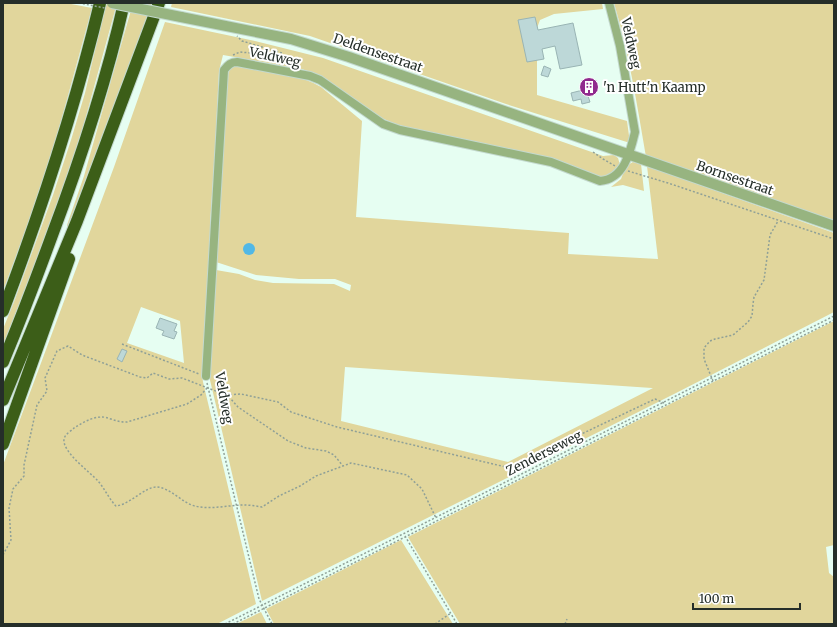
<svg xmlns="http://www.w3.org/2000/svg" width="837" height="627" font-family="Merriweather,serif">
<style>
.green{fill:#e1d69c;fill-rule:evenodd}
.water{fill:#51b8e6}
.building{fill:#bdd8d8;stroke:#99b4b4}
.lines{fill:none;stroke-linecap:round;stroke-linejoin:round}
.minor-casing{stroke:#c3d9ce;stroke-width:10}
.tertiary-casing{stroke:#c3d9ce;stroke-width:12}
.motorway-casing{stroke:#c3d9ce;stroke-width:14}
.path{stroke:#8fa097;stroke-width:1.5;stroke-dasharray:2 2;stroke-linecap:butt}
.minor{stroke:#97b480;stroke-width:8}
.tertiary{stroke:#97b480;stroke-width:10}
.motorway{stroke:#3c5e18;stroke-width:12}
.tertiary-bridge-casing{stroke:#c3d9ce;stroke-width:12;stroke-linecap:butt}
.path-bridge{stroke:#8fa097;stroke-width:1.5;stroke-dasharray:2 2;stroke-linecap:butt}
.tertiary-bridge{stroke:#97b480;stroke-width:10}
.labels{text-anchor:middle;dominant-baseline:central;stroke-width:4;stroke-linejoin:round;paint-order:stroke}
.street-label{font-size:13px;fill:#252e29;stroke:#fff}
.poi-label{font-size:13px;fill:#252e29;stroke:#fff;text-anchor:start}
</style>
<rect width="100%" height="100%" fill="#e6fef2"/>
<path class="green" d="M3,3H66L92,8L55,143L28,224L3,291Z
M107,3H117L79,142L61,201L3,350V329L14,302L53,195L71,140L85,93L103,16Z
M133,3H155L67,232V225L84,176Z
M172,3H602L603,9L554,14L540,20L537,28V95L627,121L630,143L506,104L310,36L171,7Z
M614,3H834V222L646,157C637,105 629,53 614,3Z
M165,22L255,41L323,58L603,156L614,155L618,158L620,165L614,174L602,177L552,158L405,128L379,117L322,77L302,69L223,55L219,71L215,150L210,225V260L202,374L203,382L256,604L217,624H3V465L114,167ZM141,307L180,321L184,363L127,343Z
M239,66C266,71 297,73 321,87L362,121L356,217L569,233L568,254L658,259L647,166L834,233V312L678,392L262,601L210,380L216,270L239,274L255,280L273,283L334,284L350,291L351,285L335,279H299L256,275L216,262L227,73L231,67ZM345,367L652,388H653L508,462L341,421Z
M633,162L641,164L644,191L623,185L611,187L621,179L626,166Z
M834,321V545L826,547L829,573L834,577V624H460L408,537Z
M401,540L453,624H274L266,609Z
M261,612L267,624H236Z"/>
<path class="water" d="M243 249a6 6 0 1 1 12 0a6 6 0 1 1-12 0Z"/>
<path class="building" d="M535,17L538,30L573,23L582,65L560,69L555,46L542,49L544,59L527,62L518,20Z
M544,66L551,69L548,77L541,75Z
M594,81L597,90L587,93L590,102L582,104L581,99L573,101L571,93L583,90L582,85Z
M160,318L177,324L174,331L177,332L174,339L162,335L164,331L156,328Z
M122,349L127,351L122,362L117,359Z"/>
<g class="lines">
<g class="minor-casing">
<path id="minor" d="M206,376L224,70C228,65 231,62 237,62L310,76L320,80L383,124L400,130L551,162L600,181C624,179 630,153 635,132L620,46L609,3"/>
</g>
<g class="tertiary-casing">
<path id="tertiary" d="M181,17L291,39L349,57L834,226"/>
</g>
<g class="motorway-casing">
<path id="motorway" d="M3,311C41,210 75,108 100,3
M3,362C20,321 36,279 51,238C80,161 106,83 124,3
M3,400L77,221L159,3
M3,444L69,259"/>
</g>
<path class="path" d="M78,3H79
M233,55L240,52L281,56L282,53L242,41L237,36
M593,152L603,159L615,166
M628,171L668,183L834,239
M122,344L199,374
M713,381L704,359V348L710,341L715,339L733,335L748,322L752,316L753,304L754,297L764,280L770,235L778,221
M207,383L259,599L272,624
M207,388L201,395L187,404L127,422C117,423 107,416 100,417C90,418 82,423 74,428C71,431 65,434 64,439C62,452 90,472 98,481C105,489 109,499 116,506C131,504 144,487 157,487C171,488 182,503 195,506C211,510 229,505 244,505C250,505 256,506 262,507L279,496L300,486L316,476L351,463L407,475L422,489L436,518
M226,395L241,394L278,402L291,412L337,427L510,468L655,399L664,403
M405,536L457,624
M3,555L11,540L9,508L13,489L24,476V465L37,405L47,391L45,378L57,351L68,346L82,355L140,377L147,378L153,373L169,379L182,378L226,395L231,399L238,407L288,441L306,448L326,451L334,455L343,466
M225,624L834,316
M233,624L834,320
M435,624L451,613
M565,624L567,619"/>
<use href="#minor" class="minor"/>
<use href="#tertiary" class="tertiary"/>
<use href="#motorway" class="motorway"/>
<g class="tertiary-bridge-casing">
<path id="tertiary-bridge" d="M112,3L181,17"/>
</g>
<path class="path-bridge" d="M79,3L105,8"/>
<use href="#tertiary-bridge" class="tertiary-bridge"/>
</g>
<defs>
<g id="building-disc" transform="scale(1)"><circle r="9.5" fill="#90298d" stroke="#fff"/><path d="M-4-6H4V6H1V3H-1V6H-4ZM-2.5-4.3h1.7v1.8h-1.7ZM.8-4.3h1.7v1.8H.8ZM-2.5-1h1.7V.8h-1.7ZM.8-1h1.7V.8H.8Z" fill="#fff"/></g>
</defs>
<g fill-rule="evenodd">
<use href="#building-disc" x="589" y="87"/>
</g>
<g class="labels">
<g class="street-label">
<text transform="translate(631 43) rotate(78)">Veldweg</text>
<text transform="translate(378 53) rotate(19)">Deldensestraat</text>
<text transform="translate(275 57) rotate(12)">Veldweg</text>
<text transform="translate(735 178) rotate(19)">Bornsestraat</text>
<text transform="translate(224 398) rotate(80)">Veldweg</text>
<text transform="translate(544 453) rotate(-27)">Zenderseweg</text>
</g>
<g class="poi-label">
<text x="603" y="87">'n Hutt'n Kaamp</text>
</g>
</g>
<rect width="837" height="627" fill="none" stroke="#252e29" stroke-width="8"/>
<path d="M693 603v6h107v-6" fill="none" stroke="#252e29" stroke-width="2"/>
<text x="699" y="603" font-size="12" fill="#252e29" stroke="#ffffff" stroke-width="3" paint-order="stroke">100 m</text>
</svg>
